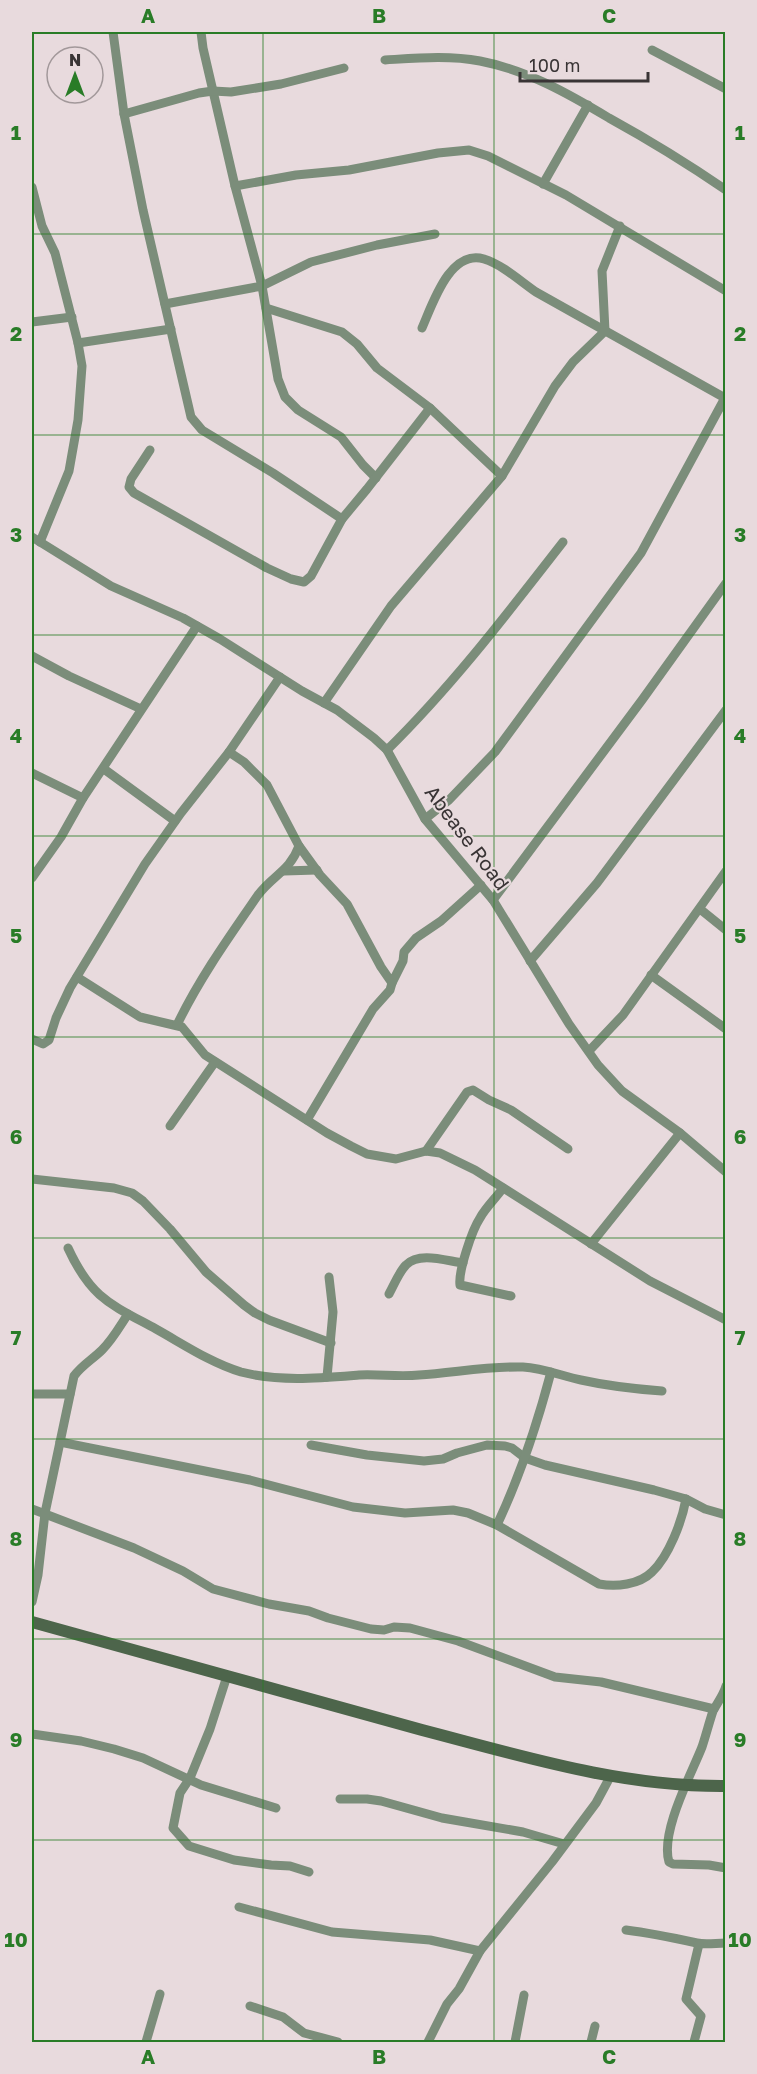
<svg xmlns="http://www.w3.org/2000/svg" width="757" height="2074" viewBox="0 0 757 2074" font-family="'Golos Text',sans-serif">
	<rect width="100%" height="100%" fill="#e8dadd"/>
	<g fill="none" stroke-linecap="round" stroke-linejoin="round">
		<g stroke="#7b8d7a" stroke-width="9">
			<path d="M113 32 124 114 143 210 191 417 202 430 273 473 342 519"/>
			<path d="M201 32 203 48 235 186 262 286 278 379 285 397 298 410 341 437 363 465 376 478"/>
			<path d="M652 50 726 89"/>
			<path d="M385 60C417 58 449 55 480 61 527 70 569 94 609 118 649 140 688 164 726 190"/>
			<path d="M124 114 199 93 213 91 231 92 281 84 344 68"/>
			<path d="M543 184 588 105"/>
			<path d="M235 186 296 175 349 170 438 153 469 150 488 156 566 195 726 291"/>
			<path d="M32 187 42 226 55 253 78 343 82 366 78 420 69 471 40 542"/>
			<path d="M165 304 262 286 311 262 377 245 435 234"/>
			<path d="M266 308 342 332 357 344 377 368 430 408 502 476"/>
			<path d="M32 322 72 317"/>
			<path d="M422 328C433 303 450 249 484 259 503 265 520 281 536 292L725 398"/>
			<path d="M78 343 171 329"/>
			<path d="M150 450 131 479 129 487 134 493 267 568 291 579 304 582 311 576 342 519 367 489 430 408"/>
			<path d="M32 537 111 586 183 618 220 639 302 691 337 710 374 738 387 750 425 819 493 900 569 1024 598 1065 622 1091 680 1133 726 1172"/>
			<path d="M32 656 69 676 141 709"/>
			<path d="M324 703 391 606 502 476 555 386 573 362 605 331 602 271 620 226"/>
			<path d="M387 750C452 686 507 614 563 542"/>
			<path d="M229 752 244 762 267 785 299 846 320 875 347 904 381 967 392 983 403 961 404 952 416 938 441 921 481 885"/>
			<path d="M104 769 175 821"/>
			<path d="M32 773 83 798"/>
			<path d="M425 819 449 800 495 752 641 553 726 396"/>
			<path d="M284 871 317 870"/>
			<path d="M32 878 61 837 83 798 197 626"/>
			<path d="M493 900 642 700 726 583"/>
			<path d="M700 909 726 930"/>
			<path d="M530 961 597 883 726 710"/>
			<path d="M651 975 726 1029"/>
			<path d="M77 977 140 1017 182 1027 205 1055 327 1133 351 1146 367 1154 396 1159 426 1151 440 1153 475 1170 650 1281 726 1320"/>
			<path d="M177 1025C199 979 229 937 258 895 273 875 290 871 299 846"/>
			<path d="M32 1039 43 1044 49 1040 56 1018 70 988 145 864 181 813 229 752 280 677"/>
			<path d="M589 1051 623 1015 726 871"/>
			<path d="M307 1120 373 1009 390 990 392 983"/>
			<path d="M170 1126 215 1062"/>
			<path d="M426 1151 467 1092 473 1090 489 1100 511 1110 568 1149"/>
			<path d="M32 1179 114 1188 132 1193 143 1201 170 1229 206 1272 244 1305 255 1313 269 1320 331 1343"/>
			<path d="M503 1188C496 1198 486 1207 480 1218 472 1230 458 1272 460 1285L465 1286 511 1296"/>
			<path d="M591 1244 680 1133"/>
			<path d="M68 1248C91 1298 110 1304 156 1329 183 1344 211 1363 241 1372 279 1382 321 1378 359 1375 379 1374 399 1377 419 1375 453 1373 488 1366 523 1367 543 1368 562 1376 581 1380 608 1386 635 1389 662 1391"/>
			<path d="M389 1294C394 1285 399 1272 406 1265 419 1251 447 1261 463 1263"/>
			<path d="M327 1377 333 1312 329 1277"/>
			<path d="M32 1394H70"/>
			<path d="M60 1442 250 1480 353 1507 405 1513 453 1510 468 1513 497 1525 599 1584C616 1587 639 1585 652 1572 669 1556 682 1521 686 1499"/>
			<path d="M311 1445 367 1455 424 1461 443 1459 457 1453 487 1445 505 1446 512 1448 525 1458 545 1465 654 1490 686 1499 705 1509 726 1515"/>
			<path d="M32 1509 134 1548 183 1571 213 1589 269 1604 309 1611 328 1618 371 1629 384 1630 394 1627 410 1628 458 1641 555 1677 601 1682 714 1709"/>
			<path d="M497 1525C520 1476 537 1425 551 1372"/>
			<path d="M32 1602 38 1575 45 1513 74 1376C82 1365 93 1359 102 1350 113 1339 120 1326 128 1314"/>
			<path d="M227 1676 210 1729 190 1778 180 1793 173 1828 189 1846 234 1860 271 1865 290 1866 309 1872"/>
			<path d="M726 1686C723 1696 717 1703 713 1711 709 1723 706 1735 702 1747 691 1775 660 1832 669 1862L673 1864 709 1865 726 1868"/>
			<path d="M32 1734 81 1741 114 1749 143 1758 201 1785 276 1808"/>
			<path d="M340 1799H367L381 1801 442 1818 523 1832 564 1844"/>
			<path d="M239 1907 332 1932 430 1940 480 1951"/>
			<path d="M626 1930C650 1933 674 1938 697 1943 706 1945 716 1943 726 1943"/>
			<path d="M250 2006 283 2017 304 2033 338 2042"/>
			<path d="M146 2042 160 1994"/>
			<path d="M428 2042 447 2004 459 1989 480 1951 552 1862 596 1803 610 1777"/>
			<path d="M515 2042 524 1995"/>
			<path d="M591 2042 595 2026"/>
			<path d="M694 2042 701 2016 686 1999 699 1944"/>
		</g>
		<path stroke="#4d654b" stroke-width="12" d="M32 1622C162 1657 292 1695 422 1730 522 1756 621 1787 726 1786"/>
	</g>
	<path fill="none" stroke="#297c27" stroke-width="1.5" stroke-opacity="0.55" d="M263 32V2042M494 32V2042M32 234H726M32 435H726M32 635H726M32 836H726M32 1037H726M32 1238H726M32 1439H726M32 1639H726M32 1840H726"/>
	<g text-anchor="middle" stroke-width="4.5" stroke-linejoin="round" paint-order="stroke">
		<g font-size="20" fill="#393435" stroke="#e8dadd">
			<text transform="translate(467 838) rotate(53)" y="7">Abease Road</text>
		</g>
	</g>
	<rect width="757" height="2074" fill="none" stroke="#e8dadd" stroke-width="66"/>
	<g transform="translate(75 75)"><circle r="28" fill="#e8dadd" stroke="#a2989a" stroke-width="1.5"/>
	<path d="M0-4.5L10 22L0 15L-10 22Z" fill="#297c27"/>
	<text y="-9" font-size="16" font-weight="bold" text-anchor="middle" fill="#393435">N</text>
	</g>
	<path d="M520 72v9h128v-9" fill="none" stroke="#393435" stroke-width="3"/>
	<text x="529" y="72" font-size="18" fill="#393435" stroke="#e8dadd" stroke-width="4.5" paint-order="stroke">100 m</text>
	<rect x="33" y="33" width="691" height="2008" fill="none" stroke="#297c27" stroke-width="2"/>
	<g font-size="20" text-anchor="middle" font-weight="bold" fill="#297c27">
		<text x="148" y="23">A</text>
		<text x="379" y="23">B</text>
		<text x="609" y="23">C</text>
		<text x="16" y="140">1</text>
		<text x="740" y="140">1</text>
		<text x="16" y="341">2</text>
		<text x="740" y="341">2</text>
		<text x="16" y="542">3</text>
		<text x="740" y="542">3</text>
		<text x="16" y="743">4</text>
		<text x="740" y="743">4</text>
		<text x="16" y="943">5</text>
		<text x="740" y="943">5</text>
		<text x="16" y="1144">6</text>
		<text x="740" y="1144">6</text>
		<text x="16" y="1345">7</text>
		<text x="740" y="1345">7</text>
		<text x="16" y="1546">8</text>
		<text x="740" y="1546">8</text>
		<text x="16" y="1747">9</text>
		<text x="740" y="1747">9</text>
		<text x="16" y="1947">10</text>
		<text x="740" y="1947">10</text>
		<text x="148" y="2064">A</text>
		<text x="379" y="2064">B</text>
		<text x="609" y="2064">C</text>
	</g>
</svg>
